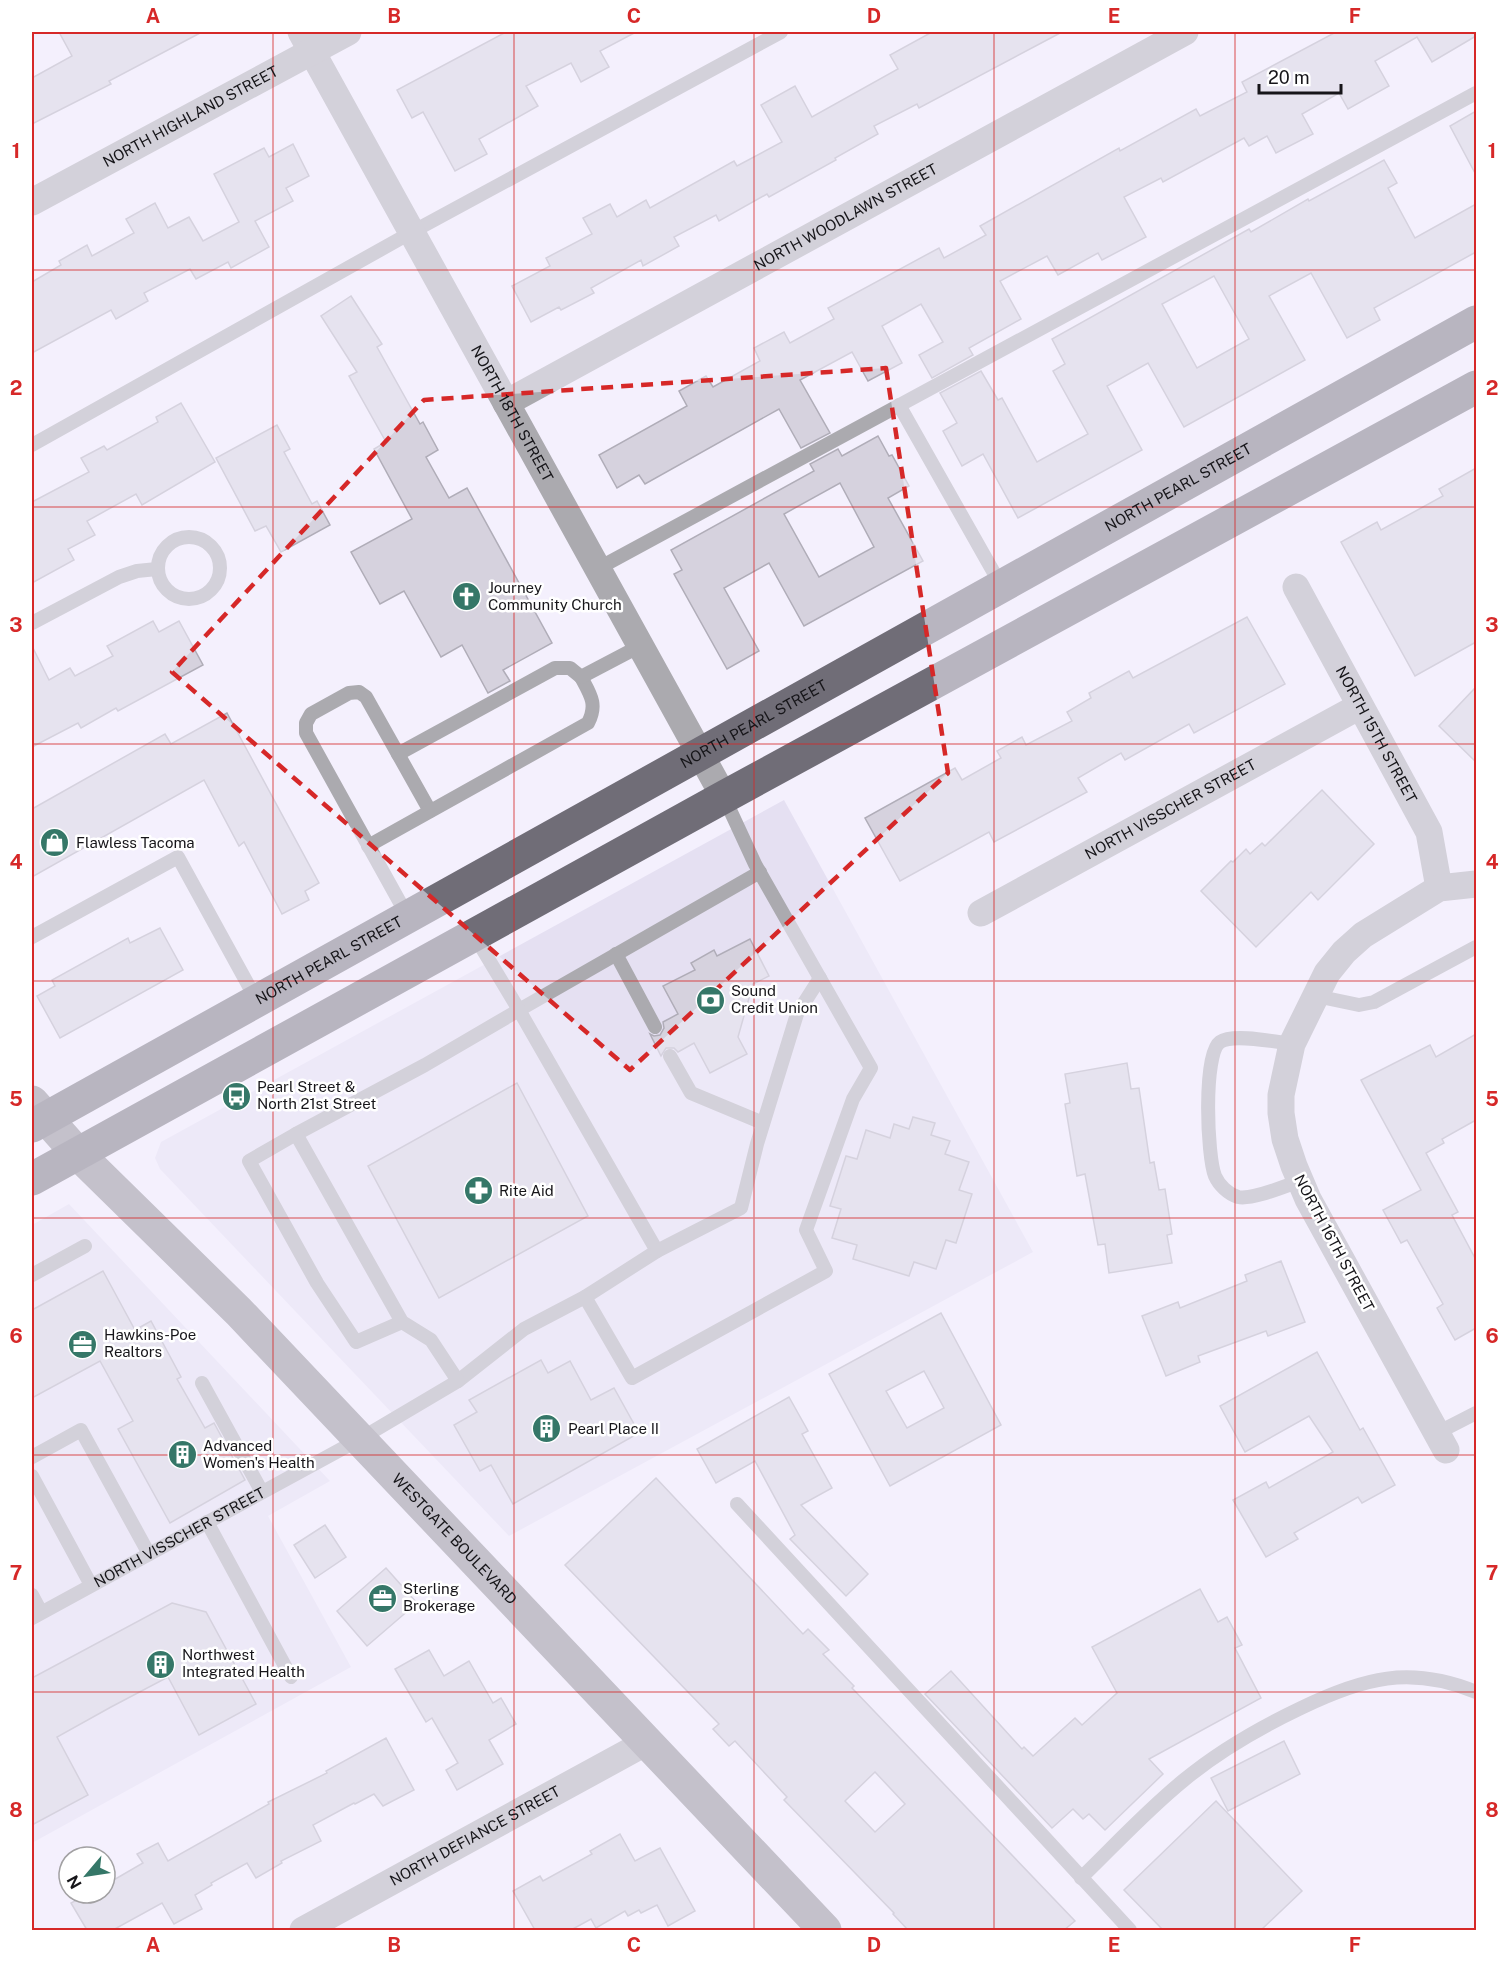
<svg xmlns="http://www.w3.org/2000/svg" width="1508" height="1962" viewBox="0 0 1508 1962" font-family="'Public Sans',sans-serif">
	<rect width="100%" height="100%" fill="#f4f0fd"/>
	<g fill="#e5e0f2">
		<path d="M784 800 1033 1252 509 1536 160 1169 155 1158 161 1142Z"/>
		<path d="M69 1204 330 1481 268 1516 351 1667 32 1843V1225Z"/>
	</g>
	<g fill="#d6d2de" stroke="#b0adb8" stroke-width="1.5" fill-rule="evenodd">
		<path d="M59 32H202L109 81 111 84 32 124V78L72 56Z"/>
		<path d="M506 32H636L600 51 609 67 581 82 571 63 526 86 538 106 479 139 487 154 455 171 423 112 412 118 397 90Z"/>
		<path d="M932 32H1062L919 108 917 104 874 126 878 134 835 158 836 160 769 197 767 194 719 221 716 215 674 237 679 246 643 266 641 260 591 288 594 293 561 310 559 307 531 322 512 286 550 266 546 258 592 234 583 218 610 204 617 217 646 200 650 208 734 161 737 166 782 142 761 105 795 86 812 117 898 69 890 55Z"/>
		<path d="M1336 32H1476V36L1432 62 1417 37 1375 61 1389 86 1348 109 1339 93 1302 114 1313 134 1276 153 1267 136 1249 146 1244 138 1163 182 1161 178 1124 197 1146 237 1102 260 1098 253 1058 275 1047 256 1000 281 1021 319 969 348 973 355 932 378 919 355 943 342 921 304 882 326 902 363 868 381 852 352 800 380 830 433 801 448 779 409 645 484 639 475 617 488 599 455 687 406 679 391 706 376 713 387 760 361 754 348 784 332 790 343 834 319 828 308 939 248 944 258 986 235 980 226 1119 148 1120 151 1196 109 1200 116 1247 92 1242 82Z"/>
		<path d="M1476 111V175L1450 126Z"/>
		<path d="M293 144 309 176 286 188 293 201 255 221 269 247 231 268 228 262 196 279 190 269 144 293 148 301 116 319 111 310 32 353V282L61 265 59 261 87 245 92 256 134 233 126 219 155 203 168 228 189 217 203 241 239 222 214 174 264 148 269 157Z"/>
		<path d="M1384 160 1397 183 1388 188 1415 238 1476 204V252L1374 308 1380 320 1347 338 1311 273 1269 296 1305 360 1184 427 1148 363 1107 386 1142 450 1018 518 983 454 962 466 943 431 957 423 940 393 981 371 998 400 1002 398 1037 462 1088 434 1053 371 1065 364 1052 339 1249 229 1251 232 1308 199 1309 201ZM1214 276 1249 339 1197 368 1162 304Z"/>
		<path d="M351 296 382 344 377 347 420 424 423 422 438 450 426 457 449 498 467 488 552 643 503 670 510 681 488 693 462 645 441 657 404 591 380 604 351 552 412 519 374 449 386 442 349 376 357 372 321 316Z"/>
		<path d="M181 403 215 462 142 505 136 494 87 521 95 535 68 549 74 560 32 583V502L89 472 81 458 104 446 107 450 158 422 156 417Z"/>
		<path d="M277 425 290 449 284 452 312 504 317 501 330 525 281 552 266 526 255 531 216 458Z"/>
		<path d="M878 436 889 456 892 455 909 486 888 498 923 561 804 626 769 563 724 588 759 651 727 669 674 574 682 570 671 550 814 471 810 464 838 449 842 456ZM840 483 874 547 819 577 784 514Z"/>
		<path d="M1476 468V642L1415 676 1341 542 1377 522 1381 530 1443 496 1439 489Z"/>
		<path d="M1247 617 1285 684 1194 733 1189 724 1125 760 1121 753 1078 778 1087 792 994 842 989 832 900 881 865 818 955 768 962 780 1001 758 997 751 1022 737 1026 745 1072 721 1067 712 1091 698 1089 693 1129 671 1133 678Z"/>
		<path d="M153 621 159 632 179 621 203 665 118 711 116 708 81 728 78 723 32 747V646L49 680 70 668 75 676 113 656 107 646Z"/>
		<path d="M1476 687V762L1439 726Z"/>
		<path d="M227 713 319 883 305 891 309 900 282 914 244 842 239 846 204 780 32 877V809L165 734 171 744Z"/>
		<path d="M1322 790 1374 844 1318 900 1311 892 1256 947 1201 891 1231 861 1233 862 1246 849 1250 854 1262 843 1265 846Z"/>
		<path d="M160 928 183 970 60 1038 37 996 55 986 52 980 128 938 130 943Z"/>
		<path d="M750 939 769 976 753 984 738 1037 747 1054 710 1073 694 1043 678 1052 674 1048H666L661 1056 650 1034 654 1036 660 1035 664 1028 663 1022 678 1014 663 986 695 970 691 963 714 950 717 956Z"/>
		<path d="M1476 1034V1120L1442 1139 1444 1143 1426 1153 1458 1212 1452 1215 1476 1260V1328L1455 1340 1437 1308 1443 1304 1407 1240 1401 1243 1383 1210 1421 1190 1361 1080 1430 1045 1436 1057Z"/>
		<path d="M1127 1063 1131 1089 1139 1088 1150 1163 1154 1162 1159 1190 1165 1189 1172 1234 1167 1235 1172 1263 1109 1273 1105 1244 1098 1245 1085 1174 1077 1176 1065 1104 1070 1103 1065 1074Z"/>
		<path d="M517 1083 588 1216 439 1298 368 1166Z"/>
		<path d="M913 1117 935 1123 931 1135 950 1141 945 1154 969 1162 959 1190 972 1194 956 1243 946 1240 936 1269 914 1262 909 1276 853 1259 857 1245 832 1238 841 1209 830 1206 846 1156 857 1159 866 1130 890 1138 894 1124 909 1129Z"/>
		<path d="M1281 1261 1305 1322 1268 1336 1266 1331 1198 1356 1200 1362 1166 1376 1142 1316 1178 1302 1180 1308 1247 1281 1245 1275Z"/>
		<path d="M103 1271 135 1330 151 1321 181 1377 177 1379 205 1428 214 1423 245 1480 170 1523 118 1429 133 1421 100 1361 32 1398V1310Z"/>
		<path d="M941 1313 1001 1425 890 1486 829 1374ZM924 1371 944 1408 907 1428 886 1391Z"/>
		<path d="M1317 1352 1360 1430 1363 1428 1395 1485 1362 1503 1358 1497 1294 1533 1298 1539 1266 1557 1233 1500 1266 1482 1269 1488 1333 1452 1309 1416 1245 1452 1220 1406Z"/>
		<path d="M541 1360 548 1373 570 1361 591 1400 614 1388 639 1433 513 1504 491 1465 480 1471 454 1425 477 1412 469 1400Z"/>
		<path d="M789 1397 808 1431 802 1434 832 1488 801 1505 868 1574 846 1596 790 1539 795 1535 755 1461 716 1483 697 1449Z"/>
		<path d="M656 1478 803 1634 808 1629 829 1650 823 1654 854 1686 852 1688 1075 1921 1064 1930H908L893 1914 894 1913 784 1800 787 1797 735 1741 729 1746 713 1729 719 1724 565 1565ZM875 1772 905 1804 875 1832 845 1801Z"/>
		<path d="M325 1525 346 1557 315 1578 294 1545Z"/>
		<path d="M386 1568 417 1603 367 1646 337 1611Z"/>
		<path d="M1200 1589 1218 1622 1227 1617 1242 1645 1235 1648 1261 1698 1149 1759 1163 1774 1105 1830 1089 1814 1083 1819 1073 1809 1052 1828 925 1694 951 1671 1022 1749 1024 1747 1033 1756 1075 1718 1082 1725 1117 1693 1092 1647Z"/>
		<path d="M172 1603 206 1612 256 1704 199 1735 168 1677 111 1707 57 1737 88 1795 32 1825V1678Z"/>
		<path d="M429 1650 444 1676 469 1661 493 1703 501 1698 516 1724 489 1740 503 1764 457 1790 446 1770 458 1763 432 1718 426 1722 395 1669Z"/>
		<path d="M386 1738 414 1790 383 1806 374 1794 355 1804 354 1803 313 1825 321 1841 281 1861 282 1863 256 1878 247 1863 211 1883 212 1885 195 1895 202 1909 174 1924 162 1903 113 1930H87L71 1903 90 1893H105V1885L143 1863 137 1854 158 1843 168 1861 269 1804 268 1802 327 1773 326 1771Z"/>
		<path d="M1284 1741 1300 1774 1228 1811 1211 1778Z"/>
		<path d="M1216 1801 1302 1891 1261 1930H1163L1124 1890Z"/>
		<path d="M620 1834 635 1861 660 1848 695 1911 668 1926 657 1905 641 1913 639 1910 628 1916 625 1911 596 1928 591 1919 571 1930H535L513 1891 540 1876 543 1881 592 1854 590 1851Z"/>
	</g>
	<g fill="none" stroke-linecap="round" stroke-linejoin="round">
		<g stroke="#abaaaf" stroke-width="14">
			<path d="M899 405 1002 587"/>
			<path d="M32 445 412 232 781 32"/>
			<circle cx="189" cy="568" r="31"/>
			<path d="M597 569 1476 93"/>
			<path d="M32 623 119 577 137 571 157 569"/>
			<path d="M398 754 430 811"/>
			<path d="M368 846 588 723C598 704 590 694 581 677"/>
			<path d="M408 917 306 733V723L311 714 349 693 359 692 366 697 398 754 555 668H570L581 677 640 646"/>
			<path d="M474 935 519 1010 760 872"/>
			<path d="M32 937 178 857 257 1001"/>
			<path d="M616 954 655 1027"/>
			<path d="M1316 996 1359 1005 1374 1002 1476 947"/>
			<path d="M1292 1044C1276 1042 1233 1033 1220 1042 1203 1054 1207 1156 1215 1176 1219 1185 1228 1194 1238 1197 1253 1200 1285 1186 1300 1181"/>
			<path d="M670 1056 691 1093 763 1123"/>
			<path d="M296 1134 425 1065 519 1010 657 1251 585 1297"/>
			<path d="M657 1251 741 1208 757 1144 797 1014 820 978"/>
			<path d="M32 1275 85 1246"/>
			<path d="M458 1381 524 1329 585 1297 632 1378 826 1271 806 1230 853 1099 871 1068 755 864 724 797"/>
			<path d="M202 1383 262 1492"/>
			<path d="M1437 1433 1476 1413"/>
			<path d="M32 1457 81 1430 149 1554"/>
			<path d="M32 1476 91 1585"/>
			<path d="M737 1504 1130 1930"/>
			<path d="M207 1522 291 1677"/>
			<path d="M32 1595 41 1612"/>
			<path id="s1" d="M32 1618 360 1439 458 1381 431 1340 402 1322 296 1134 249 1161 317 1283 356 1342 402 1322"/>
			<path d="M1081 1878C1115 1845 1147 1810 1184 1780 1219 1751 1259 1728 1301 1708 1363 1678 1410 1665 1476 1692"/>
		</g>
		<g stroke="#abaaaf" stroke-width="27">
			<path id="s2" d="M301 32 724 797"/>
			<path id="s3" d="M32 202 348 32"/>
			<path id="s4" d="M506 403 1185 32"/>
			<path id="s5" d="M1296 587 1429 832 1439 888"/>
			<path id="s6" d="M981 913 1360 706"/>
			<path d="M1446 1450 1308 1199 1294 1166 1285 1139 1281 1113V1095L1292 1044 1327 973 1344 952 1363 935 1439 888 1476 884"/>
			<path id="s7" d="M303 1930 647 1742"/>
		</g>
		<path stroke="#89878e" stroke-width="33" id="s8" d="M32 1102 78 1154 239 1312 825 1930"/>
		<g stroke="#706d77" stroke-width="33">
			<path id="s9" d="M32 1126 1476 322"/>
			<path d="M32 1179 724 797 1476 387"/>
		</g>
	</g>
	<path d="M0 0H1508V1962H0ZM886 368 948 773 630 1070 172 672 424 400Z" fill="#f4f0fd" fill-opacity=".55" fill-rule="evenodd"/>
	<path fill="none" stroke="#d62828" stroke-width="4.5" stroke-dasharray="12 8" stroke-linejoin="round" d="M886 368 948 773 630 1070 172 672 424 400Z"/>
	<path fill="none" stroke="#d62828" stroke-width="1.5" stroke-opacity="0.55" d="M273 32V1930M514 32V1930M754 32V1930M994 32V1930M1235 32V1930M32 270H1476M32 507H1476M32 744H1476M32 981H1476M32 1218H1476M32 1455H1476M32 1692H1476"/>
	<defs>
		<symbol id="church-disc" viewBox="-11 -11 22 22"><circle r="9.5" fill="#357768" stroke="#fff"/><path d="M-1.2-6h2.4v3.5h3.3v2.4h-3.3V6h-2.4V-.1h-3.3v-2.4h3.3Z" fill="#fff"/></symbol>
		<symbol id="shop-disc" viewBox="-11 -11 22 22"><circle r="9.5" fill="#357768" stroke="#fff"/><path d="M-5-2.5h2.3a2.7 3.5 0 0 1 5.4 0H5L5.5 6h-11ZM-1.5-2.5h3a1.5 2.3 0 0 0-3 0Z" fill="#fff"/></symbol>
		<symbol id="bank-disc" viewBox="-11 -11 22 22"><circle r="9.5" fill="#357768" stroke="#fff"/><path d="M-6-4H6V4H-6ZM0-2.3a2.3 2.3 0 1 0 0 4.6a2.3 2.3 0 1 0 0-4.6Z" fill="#fff"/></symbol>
		<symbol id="bus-disc" viewBox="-11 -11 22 22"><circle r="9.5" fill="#357768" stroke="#fff"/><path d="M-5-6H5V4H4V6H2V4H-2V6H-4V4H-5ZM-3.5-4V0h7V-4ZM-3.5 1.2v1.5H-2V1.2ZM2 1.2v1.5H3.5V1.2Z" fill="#fff"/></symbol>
		<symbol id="pharmacy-disc" viewBox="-11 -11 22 22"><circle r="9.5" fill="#357768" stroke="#fff"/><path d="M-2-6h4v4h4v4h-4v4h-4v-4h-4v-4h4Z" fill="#fff"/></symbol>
		<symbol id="office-disc" viewBox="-11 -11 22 22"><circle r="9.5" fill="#357768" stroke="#fff"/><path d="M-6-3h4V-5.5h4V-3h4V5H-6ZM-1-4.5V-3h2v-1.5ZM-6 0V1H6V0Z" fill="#fff"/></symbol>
		<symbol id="building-disc" viewBox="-11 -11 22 22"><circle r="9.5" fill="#357768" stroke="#fff"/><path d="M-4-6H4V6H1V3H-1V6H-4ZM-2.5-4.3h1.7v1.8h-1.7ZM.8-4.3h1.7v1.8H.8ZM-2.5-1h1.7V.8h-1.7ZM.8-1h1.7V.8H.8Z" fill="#fff"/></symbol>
	</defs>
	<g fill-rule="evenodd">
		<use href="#church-disc" x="450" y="580" width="33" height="33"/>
		<use href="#shop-disc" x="38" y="826" width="33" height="33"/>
		<use href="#bank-disc" x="694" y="984" width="33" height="33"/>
		<use href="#bus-disc" x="220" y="1080" width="33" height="33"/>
		<use href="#pharmacy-disc" x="462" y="1174" width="33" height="33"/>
		<use href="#office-disc" x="66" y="1328" width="33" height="33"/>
		<use href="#building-disc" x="530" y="1412" width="33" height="33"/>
		<use href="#building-disc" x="166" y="1438" width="33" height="33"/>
		<use href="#office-disc" x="366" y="1582" width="33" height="33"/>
		<use href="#building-disc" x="144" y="1648" width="33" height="33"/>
	</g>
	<g text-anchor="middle" stroke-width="5" stroke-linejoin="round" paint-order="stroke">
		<g font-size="15" fill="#161519" stroke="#fff">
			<text dy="5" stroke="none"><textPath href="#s3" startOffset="180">NORTH HIGHLAND STREET</textPath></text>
			<text dy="5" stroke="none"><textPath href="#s4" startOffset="387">NORTH WOODLAWN STREET</textPath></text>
			<text dy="5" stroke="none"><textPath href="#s2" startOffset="436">NORTH 18TH STREET</textPath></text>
			<text dy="5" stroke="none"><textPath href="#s9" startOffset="1312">NORTH PEARL STREET</textPath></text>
			<text dy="5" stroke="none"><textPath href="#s9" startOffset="826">NORTH PEARL STREET</textPath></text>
			<text dy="5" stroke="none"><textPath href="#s5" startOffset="168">NORTH 15TH STREET</textPath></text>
			<text dy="5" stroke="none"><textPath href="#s6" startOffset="216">NORTH VISSCHER STREET</textPath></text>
			<text dy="5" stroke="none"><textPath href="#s9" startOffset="340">NORTH PEARL STREET</textPath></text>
			<text transform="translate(1334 1243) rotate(62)" y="5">NORTH 16TH STREET</text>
			<text dy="5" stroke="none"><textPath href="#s1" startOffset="168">NORTH VISSCHER STREET</textPath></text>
			<text dy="5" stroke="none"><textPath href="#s8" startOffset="608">WESTGATE BOULEVARD</textPath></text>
			<text dy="5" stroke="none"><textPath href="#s7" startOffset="196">NORTH DEFIANCE STREET</textPath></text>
		</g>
		<g font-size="15" fill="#161519" stroke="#fff" text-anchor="start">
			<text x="488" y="593">Journey<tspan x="488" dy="17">Community Church</tspan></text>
			<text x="76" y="848">Flawless Tacoma</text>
			<text x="731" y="996">Sound<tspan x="731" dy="17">Credit Union</tspan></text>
			<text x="257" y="1092">Pearl Street &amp;<tspan x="257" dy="17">North 21st Street</tspan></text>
			<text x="499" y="1196">Rite Aid</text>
			<text x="104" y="1340">Hawkins-Poe<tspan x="104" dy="17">Realtors</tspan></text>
			<text x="568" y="1434">Pearl Place II</text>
			<text x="203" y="1451">Advanced<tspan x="203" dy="17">Women's Health</tspan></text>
			<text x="403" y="1594">Sterling<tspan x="403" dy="17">Brokerage</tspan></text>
			<text x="182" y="1660">Northwest<tspan x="182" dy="17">Integrated Health</tspan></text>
		</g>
	</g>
	<rect width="1508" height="1962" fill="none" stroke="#ffffff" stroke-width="66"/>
	<g transform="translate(87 1875) rotate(241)"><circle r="28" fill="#ffffff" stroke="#a2a1a3" stroke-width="1.5"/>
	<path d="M0-4.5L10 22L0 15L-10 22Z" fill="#357768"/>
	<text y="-9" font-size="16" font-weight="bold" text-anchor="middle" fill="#161519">N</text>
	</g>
	<path d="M1259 84v9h82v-9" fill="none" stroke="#161519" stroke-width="3"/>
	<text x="1268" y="84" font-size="18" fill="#161519" stroke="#ffffff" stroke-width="4.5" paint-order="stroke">20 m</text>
	<rect x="33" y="33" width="1442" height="1896" fill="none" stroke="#d62828" stroke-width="2"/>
	<g font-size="20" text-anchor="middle" font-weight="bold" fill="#d62828">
		<text x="153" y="23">A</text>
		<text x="394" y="23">B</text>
		<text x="634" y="23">C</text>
		<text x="874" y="23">D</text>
		<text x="1114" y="23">E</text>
		<text x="1355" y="23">F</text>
		<text x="16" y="158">1</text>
		<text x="1492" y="158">1</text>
		<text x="16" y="395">2</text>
		<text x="1492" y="395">2</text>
		<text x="16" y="632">3</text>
		<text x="1492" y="632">3</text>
		<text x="16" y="869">4</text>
		<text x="1492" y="869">4</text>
		<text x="16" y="1106">5</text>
		<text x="1492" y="1106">5</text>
		<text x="16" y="1343">6</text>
		<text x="1492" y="1343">6</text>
		<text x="16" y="1580">7</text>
		<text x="1492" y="1580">7</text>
		<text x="16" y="1817">8</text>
		<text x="1492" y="1817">8</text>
		<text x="153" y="1952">A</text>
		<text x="394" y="1952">B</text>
		<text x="634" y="1952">C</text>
		<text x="874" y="1952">D</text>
		<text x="1114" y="1952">E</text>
		<text x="1355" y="1952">F</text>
	</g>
</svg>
